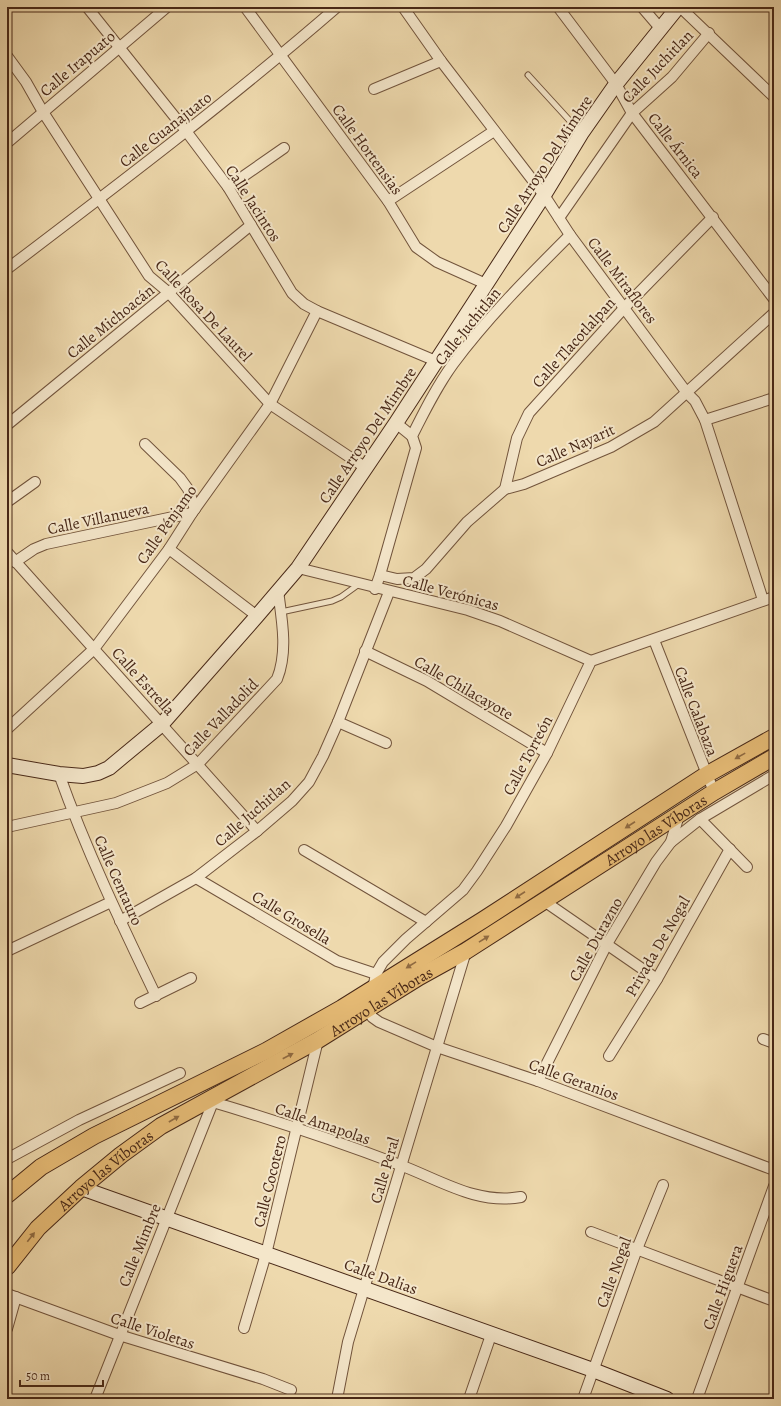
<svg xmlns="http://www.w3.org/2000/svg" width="781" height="1406" viewBox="0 0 781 1406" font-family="Alegreya,serif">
	<rect width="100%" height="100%" fill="#eed9ad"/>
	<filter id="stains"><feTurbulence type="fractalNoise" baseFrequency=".005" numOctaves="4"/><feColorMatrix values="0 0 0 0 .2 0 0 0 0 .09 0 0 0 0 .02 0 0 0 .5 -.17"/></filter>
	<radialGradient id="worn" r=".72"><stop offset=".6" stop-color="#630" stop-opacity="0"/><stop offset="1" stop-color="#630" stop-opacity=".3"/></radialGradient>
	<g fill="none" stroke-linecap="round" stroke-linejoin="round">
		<defs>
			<g id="lane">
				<path d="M528 75 581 133"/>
				<path d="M281 612 332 601 341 597 359 584"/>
			</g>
			<g id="street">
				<path d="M87 7 186 131 228 187 292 293 304 304 317 311 436 361"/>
				<path d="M245 7 388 201 416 247 437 262 486 284"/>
				<path d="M403 7 441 61 544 195 570 235 687 393 695 401 705 420 763 600"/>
				<path d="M558 7 616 84 632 113 774 299"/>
				<path d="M642 7 660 28"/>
				<path d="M680 7 774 97"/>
				<path d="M7 56 26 82 43 112 149 276 168 292 270 404 366 468"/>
				<path d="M374 89 441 61"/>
				<path d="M7 143 167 7"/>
				<path d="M228 187 284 148"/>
				<path d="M388 201 494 131"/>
				<path d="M559 218 632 113 672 77 709 33"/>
				<path d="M7 269C119 184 231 99 337 7"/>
				<path d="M705 420 774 398"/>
				<path d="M396 423 412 436"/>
				<path d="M7 425 251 225"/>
				<path d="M145 444 180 478 188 489 195 509"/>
				<path d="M505 489 517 438 529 413 625 307 713 217"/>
				<path d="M7 502 35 482"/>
				<path d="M169 549 257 616"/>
				<path d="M7 552 257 831"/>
				<path d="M15 562 34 549 46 544 192 513"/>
				<path d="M298 568 468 610 500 621 591 661"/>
				<path d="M380 575 397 579 414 578 426 569 467 522 505 489 524 484 611 447 654 422 774 313"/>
				<path d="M375 589 380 575 416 448 412 436C424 412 437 386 453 364 488 317 529 276 570 235"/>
				<path d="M774 597 591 661 547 753 506 826 477 871 463 890 406 939 383 962 376 974 369 1009 372 1017 379 1022 437 1047 538 1081 774 1170"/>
				<path d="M654 640 714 792"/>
				<path d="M365 651 427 681 547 753"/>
				<path d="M338 722 386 743"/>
				<path d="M7 729 94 649 169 549 192 513 270 404 317 311"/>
				<path d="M59 774C86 850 121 923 156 996"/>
				<path d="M700 819 747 867"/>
				<path d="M7 827 116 803 167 783 198 764 277 679C288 652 282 620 278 591"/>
				<path d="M671 842 700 819 774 775"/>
				<path d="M304 850 426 922"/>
				<path d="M196 878 337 961 376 974"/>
				<path d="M544 901 657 979"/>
				<path d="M120 921 196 878 257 831 292 801 309 782 323 756 338 722 389 592"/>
				<path d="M7 951 111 902"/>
				<path d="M140 1003 191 978"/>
				<path d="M763 1039 774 1043"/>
				<path d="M609 1056 657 979 730 849"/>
				<path d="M538 1081 607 944 656 862 671 842 679 815"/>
				<path d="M206 1100C271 1119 337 1141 400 1165 440 1180 477 1205 521 1197"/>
				<path d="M7 1159 79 1120 180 1073"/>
				<path d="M591 1232 774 1301"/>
				<path d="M7 1294 119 1335 263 1379 291 1390"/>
				<path d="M244 1328 266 1254 318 1040"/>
				<path d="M7 1329 16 1297"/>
				<path d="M95 1399 213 1102"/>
				<path d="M337 1399 348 1342 466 951"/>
				<path d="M469 1399 491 1335"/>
				<path d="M583 1399 637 1249 663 1185"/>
				<path d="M697 1399 774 1186"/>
			</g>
			<g id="secondary">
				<path d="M7 765 59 774 83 776 98 773 109 768 162 724 257 616 298 568 396 423 544 195 581 134 616 84 678 7"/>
				<path d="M81 1188 593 1370 667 1399"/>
			</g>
			<g id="primary">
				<path d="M7 1195 41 1167 94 1136 266 1051 342 1008 483 920 706 775 774 737"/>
				<path id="s1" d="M7 1267 38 1228 81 1188 121 1155 161 1126 318 1040 419 977 466 951 714 792 774 757"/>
			</g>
		</defs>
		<use href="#lane" stroke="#72543c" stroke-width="7"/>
		<use href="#street" stroke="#72543c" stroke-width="12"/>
		<use href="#secondary" stroke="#482817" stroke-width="16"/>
		<use href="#primary" stroke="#482817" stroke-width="18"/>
		<use href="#lane" stroke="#f4e6ca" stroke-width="5"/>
		<use href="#street" stroke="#f4e6ca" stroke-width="10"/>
		<use href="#secondary" stroke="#f4e6ca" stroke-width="14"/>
		<use href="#primary" stroke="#e7bc76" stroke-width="16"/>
	</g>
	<defs><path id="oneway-solid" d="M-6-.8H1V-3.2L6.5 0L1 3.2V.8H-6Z"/></defs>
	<g fill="#906b42">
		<use href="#oneway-solid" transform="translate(740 756) rotate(151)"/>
		<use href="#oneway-solid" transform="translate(630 825) rotate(147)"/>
		<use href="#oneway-solid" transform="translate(520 895) rotate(147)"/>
		<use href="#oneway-solid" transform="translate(484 939) rotate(-32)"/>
		<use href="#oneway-solid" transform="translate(411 965) rotate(148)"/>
		<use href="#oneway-solid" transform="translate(288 1056) rotate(-28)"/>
		<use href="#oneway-solid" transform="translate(174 1119) rotate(-30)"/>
		<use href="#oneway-solid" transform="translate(31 1237) rotate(-52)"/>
	</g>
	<g text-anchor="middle" stroke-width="4" stroke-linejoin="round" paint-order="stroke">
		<g font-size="16" fill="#482817" stroke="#f4e6ca">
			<text transform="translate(77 63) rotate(-40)" y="6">Calle Irapuato</text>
			<text transform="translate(657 66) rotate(-46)" y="6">Calle Juchitlan</text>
			<text transform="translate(165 129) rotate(-38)" y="6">Calle Guanajuato</text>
			<text transform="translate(676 145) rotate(52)" y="6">Calle Árnica</text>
			<text transform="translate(368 149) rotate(54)" y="6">Calle Hortensias</text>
			<text transform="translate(544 164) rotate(-57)" y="6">Calle Arroyo Del Mimbre</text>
			<text transform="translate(254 203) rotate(57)" y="6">Calle Jacintos</text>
			<text transform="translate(623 280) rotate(53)" y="6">Calle Miraflores</text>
			<text transform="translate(204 310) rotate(47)" y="6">Calle Rosa De Laurel</text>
			<text transform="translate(110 321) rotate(-39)" y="6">Calle Michoacán</text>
			<text transform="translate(467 326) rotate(-51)" y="6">Calle Juchitlan</text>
			<text transform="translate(573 342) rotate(-48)" y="6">Calle Tlacotlalpan</text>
			<text transform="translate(367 435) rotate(-56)" y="6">Calle Arroyo Del Mimbre</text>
			<text transform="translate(575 445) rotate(-24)" y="6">Calle Nayarit</text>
			<text transform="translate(98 518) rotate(-12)" y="6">Calle Villanueva</text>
			<text transform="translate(166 524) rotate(-55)" y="6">Calle Pénjamo</text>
			<text transform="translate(451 592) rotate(15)" y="6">Calle Verónicas</text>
			<text transform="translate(144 681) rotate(48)" y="6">Calle Estrella</text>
			<text transform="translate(464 687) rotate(30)" y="6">Calle Chilacayote</text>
			<text transform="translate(697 711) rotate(69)" y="6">Calle Calabaza</text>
			<text transform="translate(220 717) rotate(-46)" y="6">Calle Valladolid</text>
			<text transform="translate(527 755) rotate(-62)" y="6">Calle Torreón</text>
			<text transform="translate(252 812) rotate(-41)" y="6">Calle Juchitlan</text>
			<text dy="6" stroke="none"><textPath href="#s1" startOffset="787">Arroyo las Víboras</textPath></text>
			<text transform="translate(119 880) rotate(66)" y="6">Calle Centauro</text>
			<text transform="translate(292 917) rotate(31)" y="6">Calle Grosella</text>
			<text transform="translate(595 939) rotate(-61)" y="6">Calle Durazno</text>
			<text transform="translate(657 946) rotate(-60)" y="6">Privada De Nogal</text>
			<text dy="6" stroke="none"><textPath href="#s1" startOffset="463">Arroyo las Víboras</textPath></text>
			<text transform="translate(574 1079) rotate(20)" y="6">Calle Geranios</text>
			<text transform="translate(323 1123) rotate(19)" y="6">Calle Amapolas</text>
			<text transform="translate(384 1170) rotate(-74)" y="6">Calle Peral</text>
			<text dy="6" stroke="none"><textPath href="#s1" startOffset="139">Arroyo las Víboras</textPath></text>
			<text transform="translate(269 1181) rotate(-76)" y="6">Calle Cocotero</text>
			<text transform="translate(139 1245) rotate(-68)" y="6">Calle Mimbre</text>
			<text transform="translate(613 1272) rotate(-70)" y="6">Calle Nogal</text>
			<text transform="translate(381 1276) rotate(20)" y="6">Calle Dalias</text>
			<text transform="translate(722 1287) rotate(-70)" y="6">Calle Higuera</text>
			<text transform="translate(153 1330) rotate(18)" y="6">Calle Violetas</text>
		</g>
	</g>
	<rect width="781" height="1406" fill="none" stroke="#eed9ad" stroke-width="24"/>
	<rect x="8" y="8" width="765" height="1390" fill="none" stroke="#482817" stroke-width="2"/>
	<rect x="12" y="12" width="757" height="1382" fill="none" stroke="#482817"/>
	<path d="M20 1380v6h83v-6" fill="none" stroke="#482817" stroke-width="2"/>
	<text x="26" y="1380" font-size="12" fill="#482817" stroke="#f4e6ca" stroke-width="3" paint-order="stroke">50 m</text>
	<rect width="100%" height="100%" filter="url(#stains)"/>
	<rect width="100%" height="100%" fill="url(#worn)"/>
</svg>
